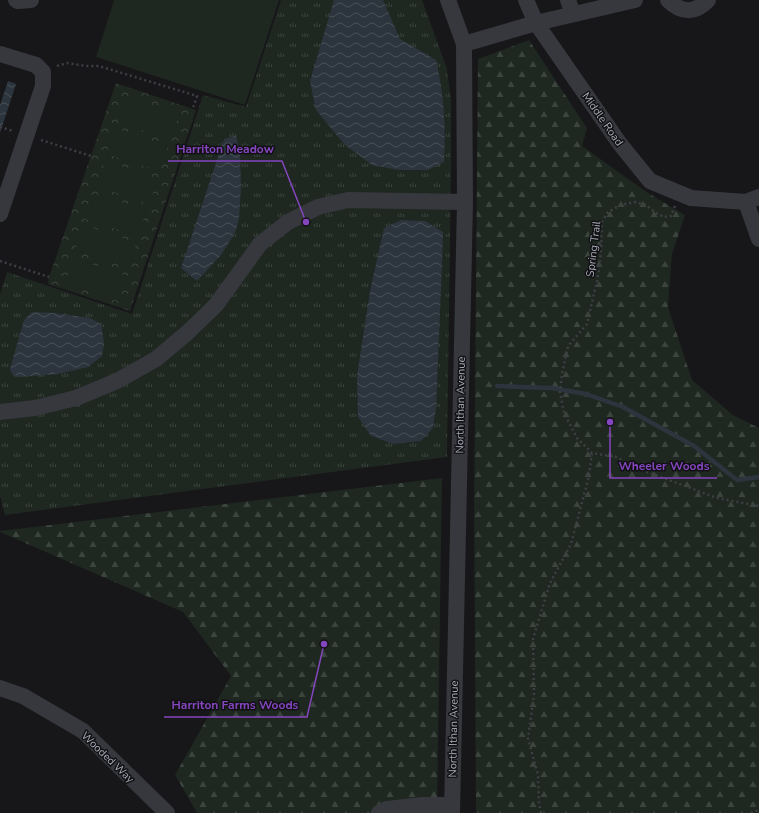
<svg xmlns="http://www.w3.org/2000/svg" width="759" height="813" viewBox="0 0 759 813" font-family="'Nunito Sans',sans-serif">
	<defs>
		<pattern id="grass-tufts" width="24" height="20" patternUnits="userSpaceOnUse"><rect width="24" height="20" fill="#1e2720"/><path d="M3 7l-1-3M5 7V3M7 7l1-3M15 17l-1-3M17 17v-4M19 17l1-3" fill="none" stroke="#3c443e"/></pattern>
		<pattern id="forest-firs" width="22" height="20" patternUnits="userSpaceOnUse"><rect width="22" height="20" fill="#1e2720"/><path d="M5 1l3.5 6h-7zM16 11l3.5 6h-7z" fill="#3c443e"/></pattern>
		<pattern id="park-crowns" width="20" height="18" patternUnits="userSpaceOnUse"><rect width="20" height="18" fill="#1e2720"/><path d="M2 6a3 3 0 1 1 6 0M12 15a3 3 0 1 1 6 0" fill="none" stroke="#3c443e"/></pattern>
		<pattern id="water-waves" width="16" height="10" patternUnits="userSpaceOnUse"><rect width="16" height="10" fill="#2c353d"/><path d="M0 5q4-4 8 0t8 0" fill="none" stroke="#485057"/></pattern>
	</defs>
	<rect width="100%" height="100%" fill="#171619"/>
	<path fill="url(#grass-tufts)" d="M281 0H422L447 69 451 100V171L447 457 5 515 0 496V294L7 272 132 314 203 95 246 107Z"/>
	<g fill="url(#forest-firs)">
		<path d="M529 40 587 128 582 146 648 193 685 215 672 254 668 307 692 380 733 415 759 428V813H476L474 506 478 59Z"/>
		<path d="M442 478 437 813H197L175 775 231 676 183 612 0 532V531Z"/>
	</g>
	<path fill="url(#park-crowns)" d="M116 83 196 110 130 311 48 284 49 277Z"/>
	<g fill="#1e2720">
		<path d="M114 0H279L245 105 96 57Z"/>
		<path d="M127 97 179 115 171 140 118 122Z"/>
		<path d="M115 129 168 146 160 171 107 154Z"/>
		<path d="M105 161 158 179 149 204 97 186Z"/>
		<path d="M94 194 146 211 138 236 85 219Z"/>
		<path d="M84 225 136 243 128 267 75 250Z"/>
		<path d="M74 258 126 276 118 301 65 283Z"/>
	</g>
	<g fill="url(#water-waves)">
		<path d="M334 0H383L400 39 436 60C444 94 446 127 444 162L428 170H399L372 165 344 144 316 110 310 81Z"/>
		<path d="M8 81 16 84 0 133V105Z"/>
		<path d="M236 136 240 152 241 187 239 219 235 233 221 255 197 281 181 268 224 139Z"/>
		<path d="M401 220 425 221 443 232 442 264 436 408 433 428 421 441 393 444 371 436 358 417 357 376 370 291 384 228Z"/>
		<path d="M32 312 54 313 90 318 101 324 104 342 102 356 88 367 58 374 20 377 12 374 10 369 24 320Z"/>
	</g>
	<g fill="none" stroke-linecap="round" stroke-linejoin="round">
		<path stroke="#2c353d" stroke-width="4.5" d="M497 386 552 388 586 394 623 407 694 446 737 480 759 477"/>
		<g stroke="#3d3f45" stroke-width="2.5" stroke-dasharray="2 3" stroke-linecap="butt">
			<path d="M57 66 67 63 86 66H99L197 96 193 108"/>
			<path d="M0 127 13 131"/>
			<path d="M41 140 91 156"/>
			<path d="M675 206 671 216 664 217 656 213 646 205 635 202 621 205 608 212 602 222 601 253 597 281 587 324 568 346 562 374 560 392 564 413 577 438 592 453 616 457 642 470 717 498 759 506"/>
			<path d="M0 261 49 277"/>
			<path d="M541 813 539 803 538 775 528 738 534 695 533 639 550 583 571 544 589 476 592 453"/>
			<path d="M751 813 759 810"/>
		</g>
		<g stroke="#37383e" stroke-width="16">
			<path d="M16 0 18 1 31 0"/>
			<path d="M448 0 464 44 465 202 452 813"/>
			<path d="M526 0 536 23 620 144 650 181 691 198 746 202 759 197"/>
			<path d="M568 0 573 14"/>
			<path d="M668 0C681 13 695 14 708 0"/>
			<path d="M464 44 536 23 635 0"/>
			<path d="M0 54 36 65 43 72V86L0 214"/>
			<path d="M746 202 759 239"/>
			<path d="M0 412 35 408 76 398 117 381 156 359 187 333 216 305 260 244 288 222 318 207 348 200 465 202"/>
			<path d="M0 688 23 696 83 731 167 813"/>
			<path d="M379 813 387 809 423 805H452"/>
		</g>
	</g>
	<g text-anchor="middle" stroke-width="3" stroke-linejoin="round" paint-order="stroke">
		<g font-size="11" fill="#a8adb9" stroke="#121114">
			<text transform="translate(603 119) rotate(55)" y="4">Middle Road</text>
			<text transform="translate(593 249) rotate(-83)" y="4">Spring Trail</text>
			<text transform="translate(460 405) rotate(-89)" y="4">North Ithan Avenue</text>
			<text transform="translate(453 729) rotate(-89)" y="4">North Ithan Avenue</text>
			<text transform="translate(108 757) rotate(44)" y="4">Wooded Way</text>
		</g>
	</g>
	<path fill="none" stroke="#8446be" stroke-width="1.5" d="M306 222L282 161H168M610 422L610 478H717M324 644L307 717H164"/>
	<g fill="#8446be" stroke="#121114" stroke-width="1.5">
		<circle cx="306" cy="222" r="4"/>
		<circle cx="610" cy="422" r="4"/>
		<circle cx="324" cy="644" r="4"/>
	</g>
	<g font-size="12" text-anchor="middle" font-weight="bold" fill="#8446be" stroke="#121114" stroke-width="3" stroke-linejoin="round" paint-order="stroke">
		<text x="225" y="153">Harriton Meadow</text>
		<text x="664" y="470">Wheeler Woods</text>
		<text x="235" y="709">Harriton Farms Woods</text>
	</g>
</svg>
